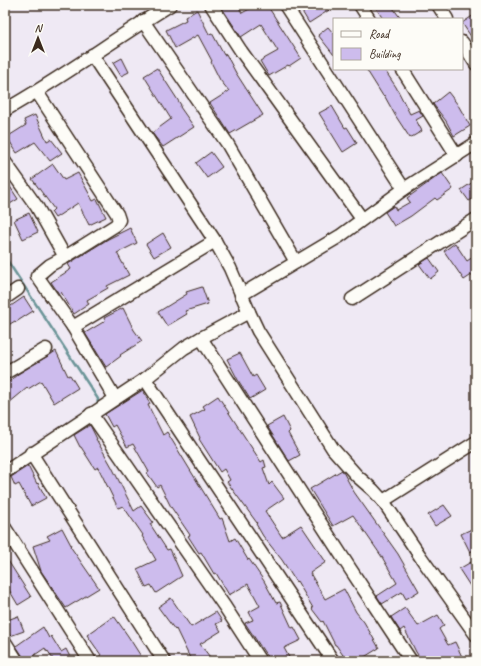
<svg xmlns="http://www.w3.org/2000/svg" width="481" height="666" viewBox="0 0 481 666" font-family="Caveat,sans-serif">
	<rect width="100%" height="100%" fill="#efe9f4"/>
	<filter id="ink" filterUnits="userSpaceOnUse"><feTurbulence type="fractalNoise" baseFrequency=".025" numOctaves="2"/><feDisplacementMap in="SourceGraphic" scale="8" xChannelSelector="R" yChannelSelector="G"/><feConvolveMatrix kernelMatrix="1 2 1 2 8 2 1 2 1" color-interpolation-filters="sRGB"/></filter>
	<g filter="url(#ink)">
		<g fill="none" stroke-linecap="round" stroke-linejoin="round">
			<path stroke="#6c9598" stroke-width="2.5" d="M5 257 98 399 97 406"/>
		</g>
		<g fill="#cdbced" stroke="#3b2a1e">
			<path d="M220 5H238L242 13 257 5H267L301 58 289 66 288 65 269 76 260 61 278 51 261 24 241 37Z"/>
			<path d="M298 5H337L309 23Z"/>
			<path d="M374 5H391L401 19H383Z"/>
			<path d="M197 10 209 34 212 33 224 55 226 54 236 73 263 115 230 134 210 103 229 91 220 80 211 62 212 61 198 35 175 48 166 30 186 20 185 17Z"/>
			<path d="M474 15 476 18V44L462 23Z"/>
			<path d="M328 27 334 34V55L318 35Z"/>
			<path d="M122 58 129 72 121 76 113 63Z"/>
			<path d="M157 68 181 105 180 107 194 127 163 147 152 133 171 119 144 76Z"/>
			<path d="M366 69H384L396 87 410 114 419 110 423 116 416 120 422 131 410 138 395 115 384 95 383 96Z"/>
			<path d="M448 92 458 105 470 126 454 136 446 121 433 104Z"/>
			<path d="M332 106 345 128 347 127 357 143 343 152 319 113Z"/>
			<path d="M35 115 47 141 51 139 62 153 50 161 35 142 17 153 7 137 26 125 24 120Z"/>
			<path d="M211 152 222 167 207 178 196 163Z"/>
			<path d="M53 164 64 180 78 173 93 201 97 199 106 217 89 225 78 203 55 218 51 212 54 209 32 179Z"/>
			<path d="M442 173 453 189 437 200 435 198 411 216 394 226 385 212 394 206 396 210 410 202 407 198Z"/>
			<path d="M5 179 18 199 5 207Z"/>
			<path d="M476 180V197L469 201 461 190Z"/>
			<path d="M29 213 38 232 23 239 14 220Z"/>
			<path d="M130 228 137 243 117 253 129 275 107 286 108 288 87 300 89 304 74 314 61 292 59 294 51 282 71 269 68 264 108 239Z"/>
			<path d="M163 233 171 247 154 257 146 244Z"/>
			<path d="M455 243 467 261 476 255V272L464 280 444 251Z"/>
			<path d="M429 258 439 272 430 279 419 264Z"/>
			<path d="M202 287 208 304 185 311 187 314 167 326 158 312 187 294 186 292Z"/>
			<path d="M24 297 33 311 16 322 15 321 5 327V310Z"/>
			<path d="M123 308 134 330 142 341 120 355 121 356 106 367 85 333 105 321 104 318Z"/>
			<path d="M56 351 68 376 70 375 78 388 54 403 41 381 28 389 27 388 9 403 5 398V385L18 374Z"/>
			<path d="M240 353 253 377 256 375 265 390 250 399 238 380 227 359Z"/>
			<path d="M143 390 150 404 148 405 163 435 167 432 220 519 222 518 230 541 235 538 248 560 249 559 264 581 276 603 280 602 292 628 294 627 301 640 284 648 291 661H270L245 623 253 620 249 612 260 606 248 584 229 595 216 573 214 574 201 552 199 553 188 536 190 535 171 507 160 485 157 487 147 473 149 472 133 444 127 447 115 425 112 427 105 414Z"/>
			<path d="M218 396 261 462 264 460 266 467 263 468 269 485 272 482 284 498 265 511 282 537 301 525 326 562 310 573 325 599 344 589 356 612 364 622 379 648 358 661H347L336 645H335L323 621 322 622 312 609 313 608 297 581 296 582 282 560 263 536 256 524 257 523 227 482 230 480 224 469 220 472 199 439 200 438 190 417 205 409 203 406Z"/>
			<path d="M283 417 290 431 288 433 300 455 289 461 267 426Z"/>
			<path d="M90 425 97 439H96L112 467 134 511 141 506 153 522 150 524 167 550 170 549 182 576 156 593 151 585 146 587 137 569 156 560 142 536 143 535 123 506 118 508 98 467 95 469 81 447H80L74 435Z"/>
			<path d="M28 466 37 484 38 483 46 498 31 506 19 484 15 486 11 477Z"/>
			<path d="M342 470 354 492 398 554 419 591 406 599 402 592 382 604 377 596 397 583 382 557 353 515 333 526 310 489Z"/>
			<path d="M444 505 452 516 435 526 428 515Z"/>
			<path d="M476 527V549L470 552 461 534Z"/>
			<path d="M62 528 71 545 70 546 99 588 66 608 41 571 33 546 50 540 47 536Z"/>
			<path d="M5 556 31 597 18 605 5 583Z"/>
			<path d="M471 562 476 569V582L470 586 459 569Z"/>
			<path d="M171 598 191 627 216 612 222 621 216 624 221 631 200 644 213 661H193L189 656 176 629 175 630 158 607Z"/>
			<path d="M405 608 418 626 438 615 444 625 439 629 448 645 455 642 464 661H422L416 652 404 628 400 631 391 617Z"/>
			<path d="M18 616 24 631 10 636 5 621Z"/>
			<path d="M114 616 128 636 144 661H97V658L101 655 87 635Z"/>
			<path d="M43 627 49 638 51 636 61 652 66 649 72 661H54L48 651 47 652 45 648 26 661 16 646Z"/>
		</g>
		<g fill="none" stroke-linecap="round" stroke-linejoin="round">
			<defs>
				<g id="minor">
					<path d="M211 5 241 51 362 219"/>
					<path d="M285 5 404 189"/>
					<path d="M360 5 369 19"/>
					<path d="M438 5 447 19"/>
					<path d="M143 21 227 143 296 262"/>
					<path d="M462 42 476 64"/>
					<path d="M92 55 215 241 230 268 249 312"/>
					<path d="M402 69 457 156"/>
					<path d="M37 92 117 214 119 220 116 225 65 257 50 265 37 276 73 327 115 398"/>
					<path d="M5 110C62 78 114 39 170 5"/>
					<path d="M5 162 37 207 65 257"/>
					<path d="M241 295 340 236 404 189 476 143"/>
					<path d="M5 298 18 289"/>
					<path d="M352 299 476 219"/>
					<path d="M73 327 215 241"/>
					<path d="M201 338 249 312 258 331 333 449 357 476 373 490 383 501 420 556 476 635"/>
					<path d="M5 373 46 349"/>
					<path d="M145 379 333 661"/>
					<path d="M91 414 225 607 260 661"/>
					<path d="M31 453 164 661"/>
					<path d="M5 472 145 379 184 348 201 338 349 567 411 661"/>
					<path d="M383 501 476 442"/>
					<path d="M5 528 90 661"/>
					<path d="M5 642 17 661"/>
				</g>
			</defs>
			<use href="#minor" stroke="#3b2a1e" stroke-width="15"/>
			<use href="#minor" stroke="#fdfcf7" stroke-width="12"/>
		</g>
	</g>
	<rect width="481" height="666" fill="none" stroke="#fdfcf7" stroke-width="20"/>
	<rect x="10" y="10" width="461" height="646" fill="none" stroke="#3b2a1e" stroke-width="1.5" filter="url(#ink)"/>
	<rect x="333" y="18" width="130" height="52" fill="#fdfcf7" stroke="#afa8a0"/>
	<rect x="341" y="31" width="20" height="6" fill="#fdfcf7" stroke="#afa8a0"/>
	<text x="369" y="38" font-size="12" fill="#3b2a1e">Road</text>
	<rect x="341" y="48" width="20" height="12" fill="#cdbced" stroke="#afa8a0"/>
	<text x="369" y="58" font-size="12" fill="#3b2a1e">Building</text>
	<g transform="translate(38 38)" stroke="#fdfcf7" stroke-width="3" paint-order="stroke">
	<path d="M0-3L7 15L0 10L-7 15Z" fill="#3b2a1e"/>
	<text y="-6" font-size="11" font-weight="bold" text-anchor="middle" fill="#3b2a1e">N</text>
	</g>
</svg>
